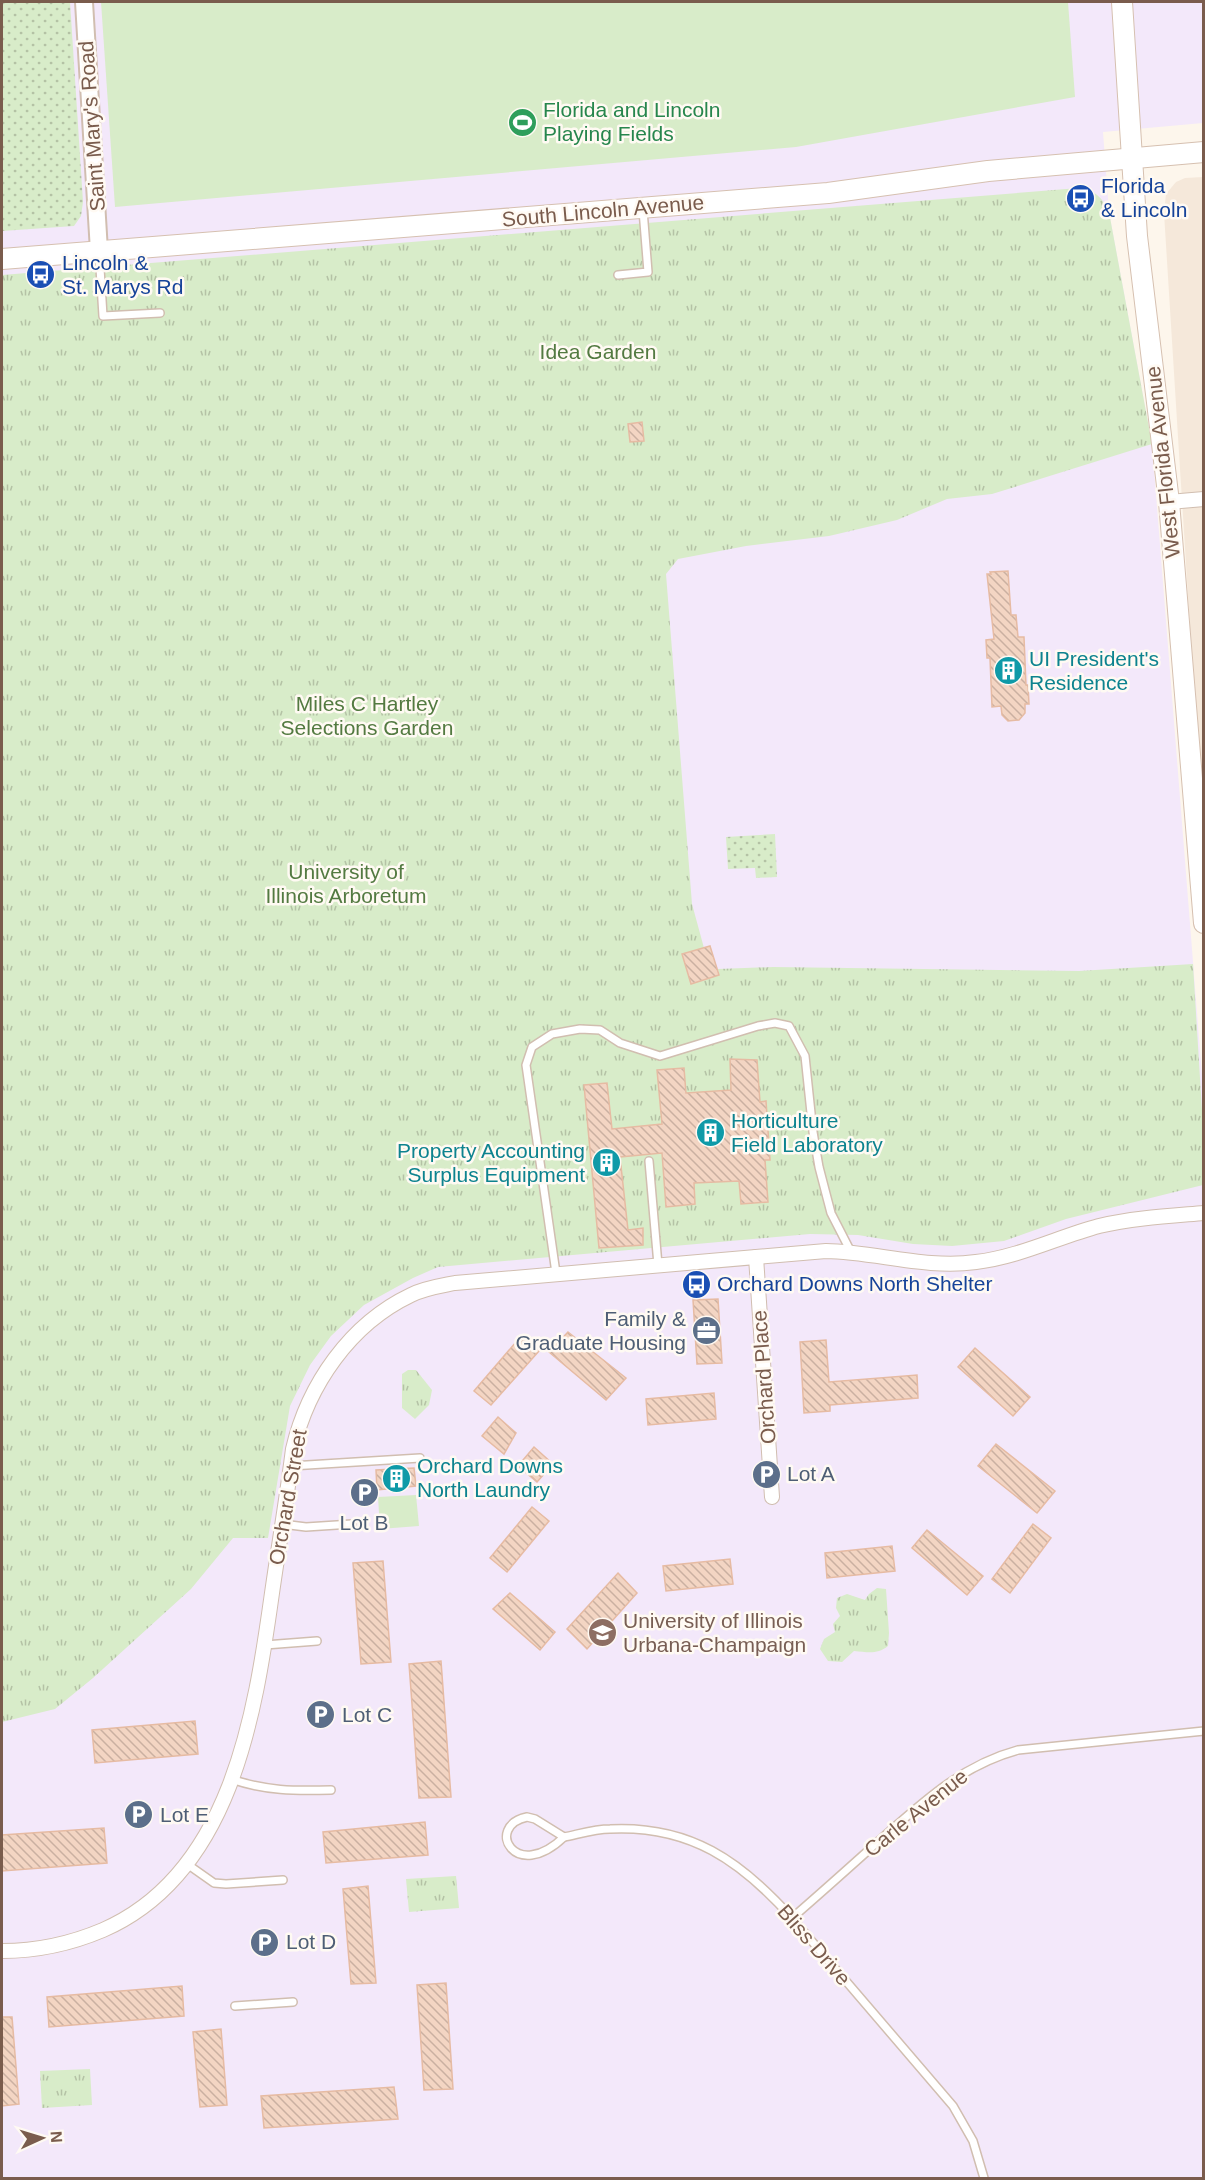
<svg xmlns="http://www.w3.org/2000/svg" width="1205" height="2180" viewBox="0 0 1205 2180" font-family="Arial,sans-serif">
	<defs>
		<pattern id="grass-dots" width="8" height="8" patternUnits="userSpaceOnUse" patternTransform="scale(1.5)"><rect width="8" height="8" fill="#d8ecc9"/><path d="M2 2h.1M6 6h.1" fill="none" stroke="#b4c2a5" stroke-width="1.8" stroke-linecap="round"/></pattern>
		<pattern id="park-tufts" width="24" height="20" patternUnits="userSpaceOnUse" patternTransform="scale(1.5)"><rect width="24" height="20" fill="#d8ecc9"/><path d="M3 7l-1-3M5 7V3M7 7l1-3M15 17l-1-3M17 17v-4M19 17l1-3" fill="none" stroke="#b4c2a5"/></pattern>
		<pattern id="building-back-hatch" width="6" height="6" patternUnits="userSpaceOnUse" patternTransform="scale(1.5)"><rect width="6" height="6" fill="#f3d5c3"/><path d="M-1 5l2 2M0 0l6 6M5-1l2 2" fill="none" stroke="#cab0a1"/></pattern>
	</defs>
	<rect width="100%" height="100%" fill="#fdf6ec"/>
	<path fill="#f5e8da" d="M1203 177V792L1192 660 1164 213 1166 194 1176 182 1185 178Z"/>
	<path fill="#f3e8fa" d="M2 2H1203V123L1103 132 1109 212 1152 444 1203 1088V2178H2Z"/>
	<g fill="url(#grass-dots)">
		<path d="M2 2H70L83 202 81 216 74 226 2 231Z"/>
		<path d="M775 834 777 877 756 878 755 868 728 869 726 837Z"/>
	</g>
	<g fill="url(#park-tufts)">
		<path d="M1079 188C1094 189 1103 198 1109 212L1152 444 992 494 947 499 897 520 829 536 746 546 678 559 666 574 692 904 704 948 683 954 691 983 719 975 718 969 773 967 1079 971 1193 964 1203 1127V1185L1066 1219 1004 1241 952 1246 913 1244 858 1235 810 1234 438 1267 413 1278 364 1305 331 1336 310 1365 290 1406 268 1538H233L191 1589 93 1678 55 1709 2 1722V275Z"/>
		<path d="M408 1370H416L432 1390 429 1405 415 1419 402 1408V1374Z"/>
		<path d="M877 1588 886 1589 889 1633 888 1646C877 1655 867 1652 854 1651L842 1662 828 1661 820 1649 824 1639 835 1632 833 1624 840 1616 836 1608 837 1598 847 1594 865 1600 869 1594Z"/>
		<path d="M456 1876 459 1908 409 1912 406 1879Z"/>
		<path d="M90 2069 92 2105 42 2108 40 2071Z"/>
	</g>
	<g fill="#d8ecc9">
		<path d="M101 2H1068L1075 97 796 147 115 207Z"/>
		<path d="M416 1495 419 1526 380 1529 378 1497Z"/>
	</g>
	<g fill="url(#building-back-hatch)" stroke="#e6bba3" stroke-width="1.5">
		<path d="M642 422 644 441 630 442 628 424Z"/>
		<path d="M1008 571 1011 615H1016L1018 637H1024L1026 685H1028L1029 704H1025V713L1019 720 1008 721 1002 715 1001 706 992 707 990 658H987L986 640 994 639 987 574H991L990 572Z"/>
		<path d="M710 946 719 975 691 984 682 954Z"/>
		<path d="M730 1059 757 1060 760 1102 766 1101 770 1160H765L768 1202 741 1204 739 1181 694 1183 695 1204 666 1207 662 1153 620 1157 628 1230 643 1228V1245L599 1248 584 1085 607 1083 612 1129 662 1124 657 1070 684 1068 686 1093 731 1090Z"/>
		<path d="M718 1299 722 1363 697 1364 693 1300Z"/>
		<path d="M568 1332 626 1378 606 1400 549 1352Z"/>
		<path d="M522 1335 539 1351 491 1405 474 1391Z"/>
		<path d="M826 1340 829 1382 917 1375 918 1398 830 1405V1411L804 1413 800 1342Z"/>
		<path d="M975 1348 1030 1397 1013 1416 958 1367Z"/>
		<path d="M714 1393 716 1419 648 1425 646 1399Z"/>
		<path d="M498 1417 516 1433 504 1454 482 1436Z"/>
		<path d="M996 1444 1055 1491 1037 1513 978 1466Z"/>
		<path d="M534 1447 553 1464 537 1482 518 1466Z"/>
		<path d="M414 1468 416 1486 377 1490 376 1470Z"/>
		<path d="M532 1507 549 1521 507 1572 490 1558Z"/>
		<path d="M1033 1524 1051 1538 1010 1593 992 1579Z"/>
		<path d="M927 1530 983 1576 967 1595 912 1548Z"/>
		<path d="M892 1546 895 1571 827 1578 825 1553Z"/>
		<path d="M730 1559 733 1584 666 1591 663 1566Z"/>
		<path d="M383 1561 391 1662 361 1664 353 1563Z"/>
		<path d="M618 1573 637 1593 587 1649 567 1629Z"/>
		<path d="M510 1593 555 1632 540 1650 493 1609Z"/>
		<path d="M441 1661 451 1797 419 1798 409 1664Z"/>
		<path d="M195 1721 198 1754 95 1763 92 1730Z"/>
		<path d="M425 1822 428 1855 326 1863 323 1832Z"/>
		<path d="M104 1828 107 1863 2 1871V1835Z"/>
		<path d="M368 1886 376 1983 351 1984 343 1889Z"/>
		<path d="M446 1983 453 2089 424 2090 417 1985Z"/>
		<path d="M182 1986 184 2016 49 2027 47 1997Z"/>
		<path d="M2 2017H12L19 2104 2 2106Z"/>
		<path d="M221 2029 227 2105 200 2107 193 2032Z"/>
		<path d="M394 2087 398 2119 264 2128 261 2096Z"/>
	</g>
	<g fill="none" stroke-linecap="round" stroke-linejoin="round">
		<defs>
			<g id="service">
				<path d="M99 252 103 316 160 313"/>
				<path d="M618 275 648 272 643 210"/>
				<path d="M649 1161 658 1265"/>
				<path d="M556 1273 526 1065 532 1047 552 1034 580 1029 600 1030 620 1043 660 1056 758 1026 775 1023 789 1026 805 1056 813 1132 819 1167 831 1213 851 1252"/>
				<path d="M291 1466 420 1458"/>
				<path d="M282 1524 306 1527 352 1524"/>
				<path d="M265 1645 317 1641"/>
				<path d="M231 1779C266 1791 294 1791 331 1790"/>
				<path d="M527 1817 535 1819 564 1837C515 1884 484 1826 527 1817Z"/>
				<path d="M564 1837C579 1834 595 1829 610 1829 690 1825 741 1861 792 1918L953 2106 973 2141 984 2178"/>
				<path d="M187 1864 214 1883 226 1884 283 1880"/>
				<path d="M792 1918C822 1892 851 1866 881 1839 923 1802 962 1765 1018 1750L1204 1731"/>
				<path d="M235 2006 293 2002"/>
			</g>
			<g id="minor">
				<path d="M1169 502 1204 499"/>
				<path d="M756 1257 772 1497"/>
				<path d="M2 1951C37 1951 70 1944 103 1930 231 1874 255 1715 272 1593 279 1544 287 1497 293 1449 308 1385 350 1324 411 1295 425 1288 440 1286 455 1283L826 1251C876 1252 926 1269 976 1262 1019 1257 1058 1237 1099 1226 1133 1218 1169 1216 1204 1213"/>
			</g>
			<path id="tertiary" d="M84 2 99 251"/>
			<g id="secondary">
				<path d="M1122 2 1137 236 1169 502 1204 923"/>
				<path d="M2 259 828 193 988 171 1204 152"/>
			</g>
		</defs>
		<use href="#service" stroke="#d1beb0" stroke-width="10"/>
		<use href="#minor" stroke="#d1beb0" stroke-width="16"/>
		<use href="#tertiary" stroke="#d1beb0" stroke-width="20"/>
		<use href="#secondary" stroke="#d6c0b0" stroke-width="22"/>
		<use href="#service" stroke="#fff" stroke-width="7"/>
		<use href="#minor" stroke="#fff" stroke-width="14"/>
		<use href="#tertiary" stroke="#fff" stroke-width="16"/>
		<use href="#secondary" stroke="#fff" stroke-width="20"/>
	</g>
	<defs>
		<symbol id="stadium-disc" viewBox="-11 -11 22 22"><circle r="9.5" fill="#2e9e5b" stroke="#fffaf3"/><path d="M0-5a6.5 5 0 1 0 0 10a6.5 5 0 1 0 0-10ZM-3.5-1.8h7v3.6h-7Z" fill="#fff"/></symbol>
		<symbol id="bus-disc" viewBox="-11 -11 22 22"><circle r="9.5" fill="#1a4fb4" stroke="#fffaf3"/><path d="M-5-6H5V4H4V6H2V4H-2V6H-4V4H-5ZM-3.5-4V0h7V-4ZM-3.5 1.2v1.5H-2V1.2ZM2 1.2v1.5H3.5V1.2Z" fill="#fff"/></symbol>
		<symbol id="building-disc" viewBox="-11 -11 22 22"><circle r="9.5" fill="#0f9aa8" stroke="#fffaf3"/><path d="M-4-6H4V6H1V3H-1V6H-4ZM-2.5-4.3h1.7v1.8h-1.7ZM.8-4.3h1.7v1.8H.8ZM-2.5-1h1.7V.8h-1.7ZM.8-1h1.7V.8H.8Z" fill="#fff"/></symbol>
		<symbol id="office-disc" viewBox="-11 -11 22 22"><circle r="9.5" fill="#5c6f8a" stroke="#fffaf3"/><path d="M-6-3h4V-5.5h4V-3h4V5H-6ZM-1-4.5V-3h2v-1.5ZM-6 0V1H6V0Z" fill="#fff"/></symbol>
		<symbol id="parking-disc" viewBox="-11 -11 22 22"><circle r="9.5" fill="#5c6f8a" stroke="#fffaf3"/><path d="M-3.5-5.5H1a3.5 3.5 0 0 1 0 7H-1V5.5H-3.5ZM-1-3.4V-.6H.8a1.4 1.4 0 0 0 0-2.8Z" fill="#fff"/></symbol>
		<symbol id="university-disc" viewBox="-11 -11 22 22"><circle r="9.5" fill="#8d6e63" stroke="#fffaf3"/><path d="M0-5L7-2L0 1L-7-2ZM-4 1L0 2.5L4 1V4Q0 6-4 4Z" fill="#fff"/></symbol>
	</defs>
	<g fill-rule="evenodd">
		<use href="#stadium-disc" x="506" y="106" width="33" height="33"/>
		<use href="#bus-disc" x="1064" y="182" width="33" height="33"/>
		<use href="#bus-disc" x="24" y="258" width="33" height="33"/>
		<use href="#building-disc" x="992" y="654" width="33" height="33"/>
		<use href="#building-disc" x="694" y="1116" width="33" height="33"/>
		<use href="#building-disc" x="590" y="1146" width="33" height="33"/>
		<use href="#bus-disc" x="680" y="1268" width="33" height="33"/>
		<use href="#office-disc" x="690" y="1314" width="33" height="33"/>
		<use href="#parking-disc" x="750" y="1458" width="33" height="33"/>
		<use href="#building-disc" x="380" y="1462" width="33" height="33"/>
		<use href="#parking-disc" x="348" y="1476" width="33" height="33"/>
		<use href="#university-disc" x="586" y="1616" width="33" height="33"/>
		<use href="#parking-disc" x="304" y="1698" width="33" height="33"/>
		<use href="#parking-disc" x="122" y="1798" width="33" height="33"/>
		<use href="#parking-disc" x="248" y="1926" width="33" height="33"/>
	</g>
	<g text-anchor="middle" stroke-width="5" stroke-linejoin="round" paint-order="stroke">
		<g font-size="21" fill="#27864d" stroke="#fffaf3" text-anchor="start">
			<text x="543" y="117">Florida and Lincoln<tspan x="543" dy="24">Playing Fields</tspan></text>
		</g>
		<g font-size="21" fill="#7a5c4d" stroke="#fffaf3">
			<text transform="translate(92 126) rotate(-94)" y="7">Saint Mary's Road</text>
			<text transform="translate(603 211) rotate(-5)" y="7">South Lincoln Avenue</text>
			<text transform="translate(1163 462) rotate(-96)" y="7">West Florida Avenue</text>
			<text transform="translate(764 1377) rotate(-94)" y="7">Orchard Place</text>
			<text transform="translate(288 1497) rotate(-80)" y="7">Orchard Street</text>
			<text transform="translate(916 1813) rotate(-39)" y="7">Carle Avenue</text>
			<text transform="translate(814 1945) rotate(49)" y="7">Bliss Drive</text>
		</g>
		<g font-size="21" fill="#164399" stroke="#fffaf3" text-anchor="start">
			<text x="1101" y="193">Florida<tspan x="1101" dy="24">&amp; Lincoln</tspan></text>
			<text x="62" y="270">Lincoln &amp;<tspan x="62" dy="24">St. Marys Rd</tspan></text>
			<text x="717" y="1291">Orchard Downs North Shelter</text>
		</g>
		<g font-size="21" fill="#537a41" stroke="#fffaf3">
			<text x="598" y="359">Idea Garden</text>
			<text x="367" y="711">Miles C Hartley<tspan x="367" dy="24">Selections Garden</tspan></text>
			<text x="346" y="879">University of<tspan x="346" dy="24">Illinois Arboretum</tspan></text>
		</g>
		<g font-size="21" fill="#0d838f" stroke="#fffaf3" text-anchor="start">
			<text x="1029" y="666">UI President's<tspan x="1029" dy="24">Residence</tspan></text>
			<text x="731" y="1128">Horticulture<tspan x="731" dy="24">Field Laboratory</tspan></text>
			<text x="585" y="1158" text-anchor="end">Property Accounting<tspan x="585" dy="24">Surplus Equipment</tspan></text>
			<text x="417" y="1473">Orchard Downs<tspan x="417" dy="24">North Laundry</tspan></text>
		</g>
		<g font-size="21" fill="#4e5e75" stroke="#fffaf3" text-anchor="start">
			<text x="686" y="1326" text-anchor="end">Family &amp;<tspan x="686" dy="24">Graduate Housing</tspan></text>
			<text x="787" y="1481">Lot A</text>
			<text x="364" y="1530" text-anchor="middle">Lot B</text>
			<text x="342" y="1722">Lot C</text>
			<text x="160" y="1822">Lot E</text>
			<text x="286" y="1949">Lot D</text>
		</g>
		<g font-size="21" fill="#785e54" stroke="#fffaf3" text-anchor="start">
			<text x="623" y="1628">University of Illinois<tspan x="623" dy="24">Urbana-Champaign</tspan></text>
		</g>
	</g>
	<rect width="1205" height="2180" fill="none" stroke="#7a5c4d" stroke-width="6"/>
	<g transform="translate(42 2138) rotate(86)" stroke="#fffaf3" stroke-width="4.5" paint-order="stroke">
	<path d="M0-4.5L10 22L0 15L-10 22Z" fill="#7a5c4d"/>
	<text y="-9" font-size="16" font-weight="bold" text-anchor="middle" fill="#7a5c4d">N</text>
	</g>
</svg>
